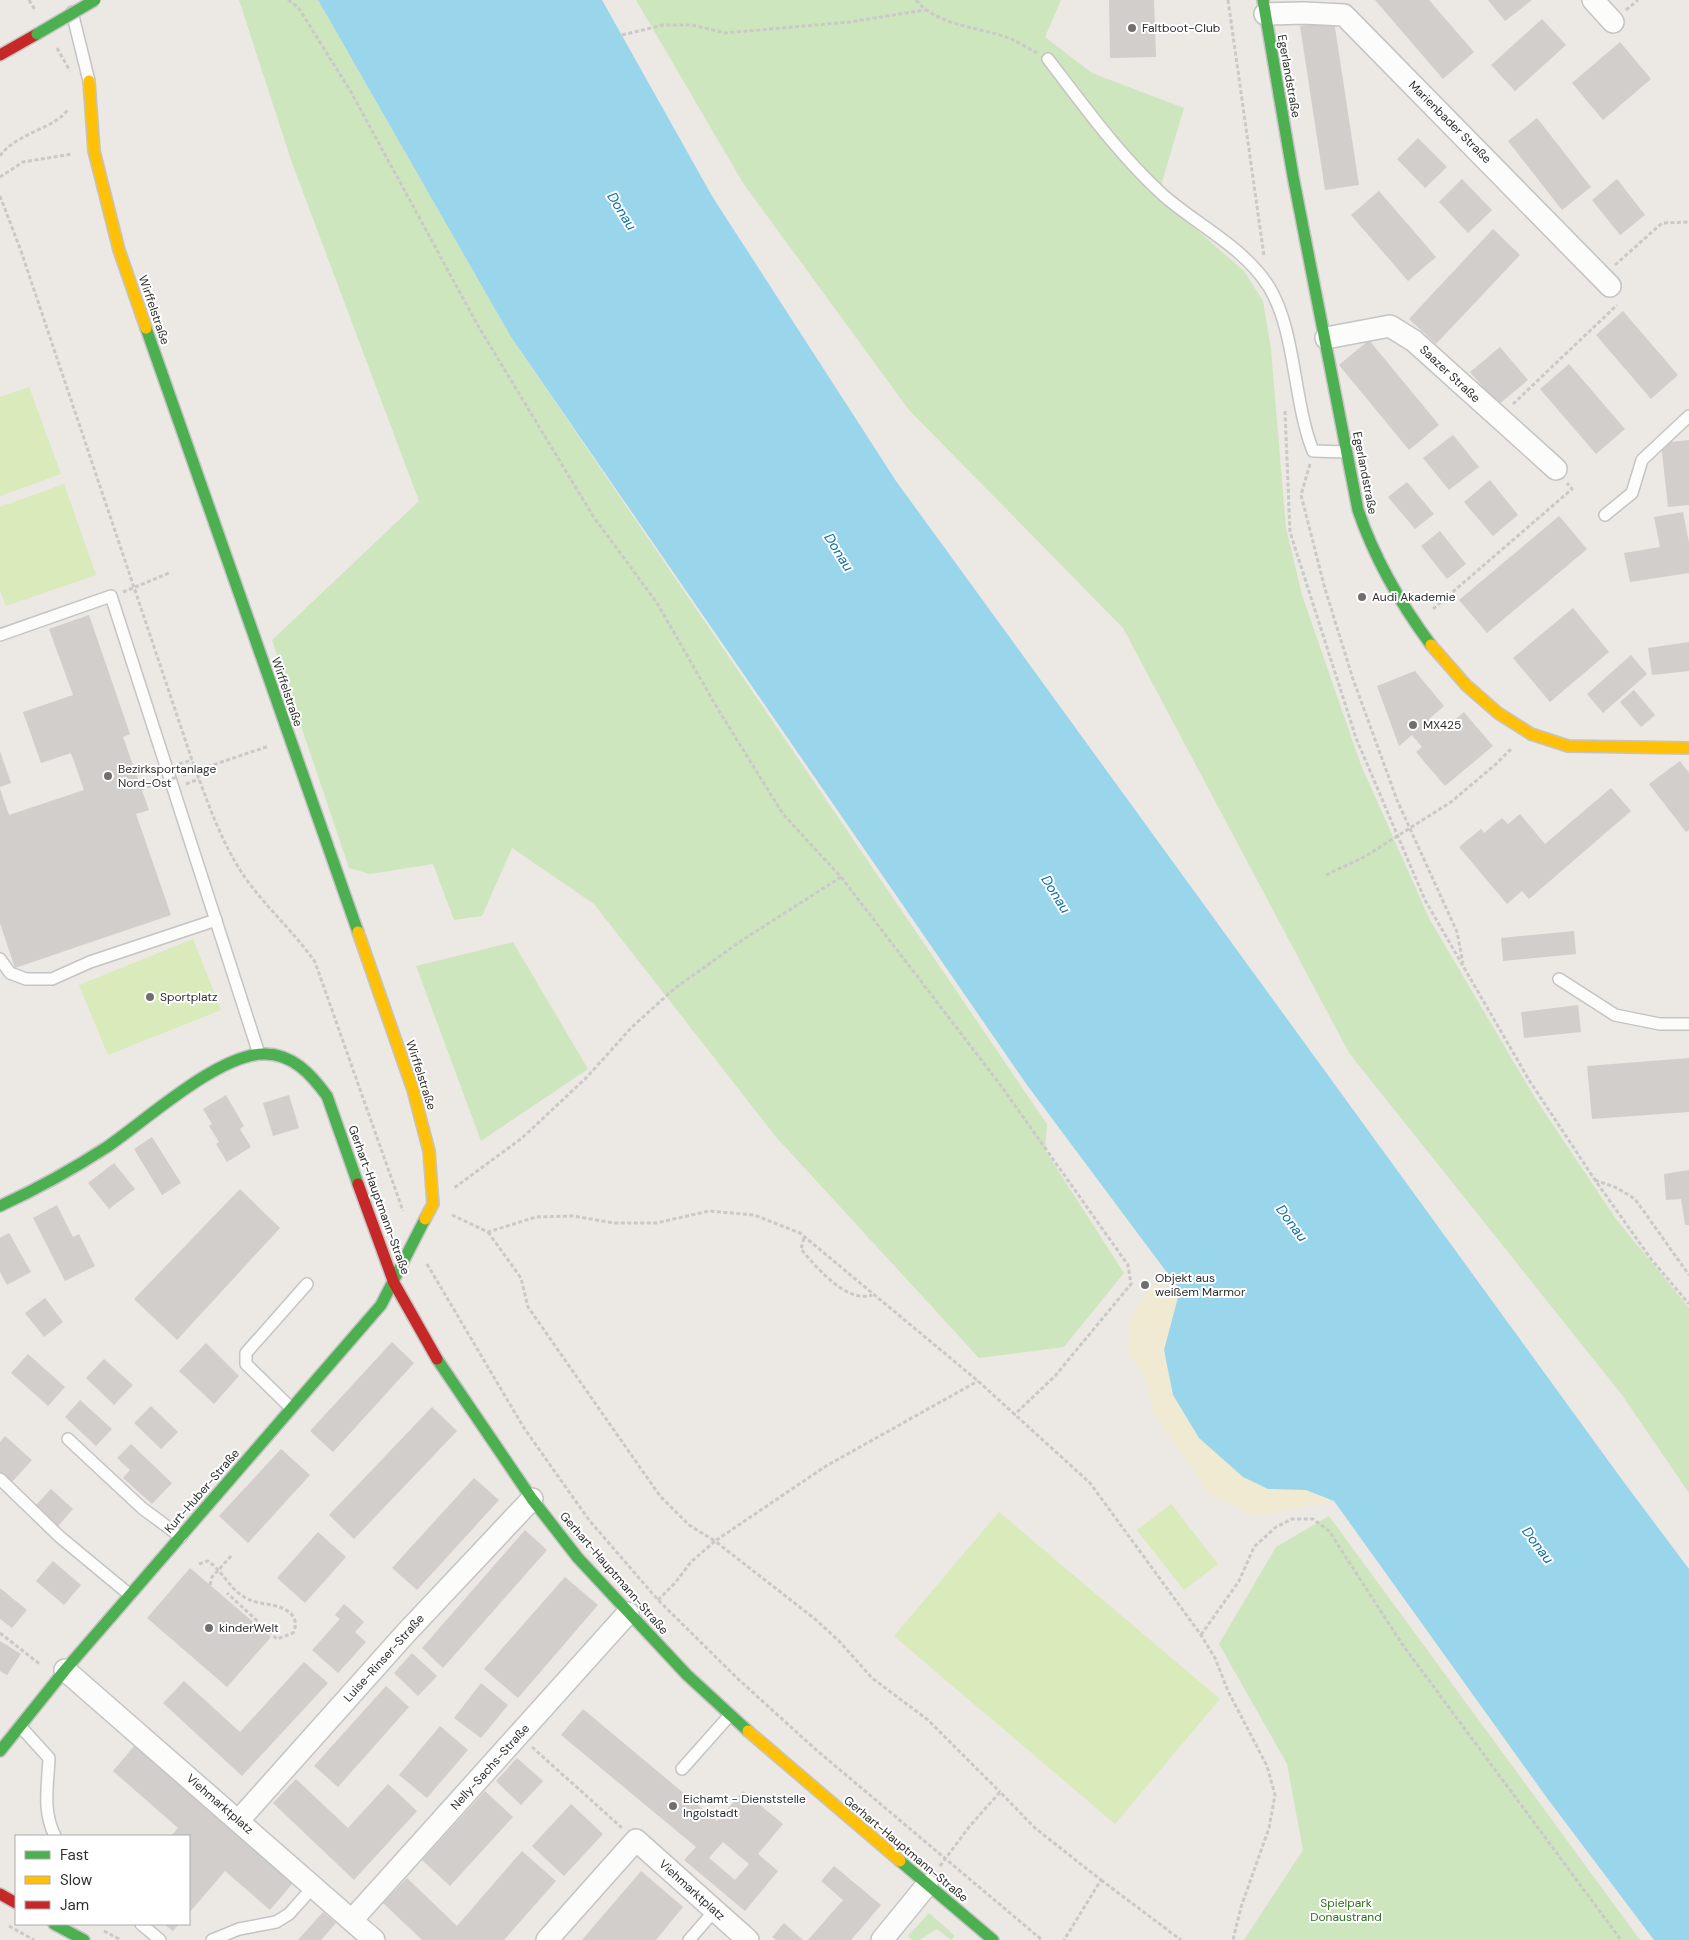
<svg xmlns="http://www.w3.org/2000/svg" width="1689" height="1940" viewBox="0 0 1689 1940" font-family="'DM Sans',sans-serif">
	<rect width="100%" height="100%" fill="#ece8e4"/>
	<g fill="#cee6be">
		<path d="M239 0H318L511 337 1047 1124 1045 1150 1124 1273 1064 1347 979 1358 776 1137 594 904 512 848 482 916 454 920 433 864 370 874 349 868 272 640 419 501 292 163Z"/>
		<path d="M636 0H1061L1045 37 1092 73 1184 108 1158 196 1244 271 1263 301 1271 349 1286 528 1302 595 1361 765 1430 920 1535 1098 1616 1219 1689 1308V1493L1622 1395 1349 1053 1123 628 909 410 743 183Z"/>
		<path d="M513 942 588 1069 481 1141 416 966Z"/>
		<path d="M1329 1516 1640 1940H1244L1303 1850 1287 1764 1219 1644 1276 1547Z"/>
		<path d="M929 1913 955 1936 951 1940 937 1929 919 1940H912L908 1936Z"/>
	</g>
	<path fill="#f0ead3" d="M1154 1283 1180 1290 1164 1350 1243 1477 1268 1489 1306 1490 1334 1501 1255 1517 1208 1492 1153 1412 1147 1381 1128 1353 1130 1317Z"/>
	<g fill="#d9eabb">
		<path d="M29 387 61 474 0 496V397Z"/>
		<path d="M64 484 96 575 6 606 0 590V507Z"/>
		<path d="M193 939 221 1010 108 1055 79 985Z"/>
		<path d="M1171 1504 1218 1564 1184 1590 1137 1530Z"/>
		<path d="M999 1512 1220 1699 1115 1824 894 1636Z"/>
	</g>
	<path fill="#99d6ec" d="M318 0H602L712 196 896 481 1623 1481 1689 1569V1940H1654L1547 1798 1334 1501 1306 1490 1268 1489 1243 1477 1199 1438 1173 1395 1164 1350 1180 1290 1027 1085 511 337Z"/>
	<g fill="#d1cecb" fill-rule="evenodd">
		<path d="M1109 0H1154L1156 57 1110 58Z"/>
		<path d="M1375 0H1429L1474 52 1443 79Z"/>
		<path d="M1488 0H1532L1505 21Z"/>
		<path d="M1542 19 1566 45 1515 91 1491 65Z"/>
		<path d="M1334 21 1359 185 1325 190 1300 26Z"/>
		<path d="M1620 42 1651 79 1603 120 1572 83Z"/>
		<path d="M1537 118 1591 187 1562 210 1508 141Z"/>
		<path d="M1418 138 1447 167 1425 188 1397 159Z"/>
		<path d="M1462 179 1492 210 1468 233 1439 202Z"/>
		<path d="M1617 179 1645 215 1620 235 1592 200Z"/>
		<path d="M1379 191 1436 257 1408 281 1351 215Z"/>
		<path d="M1493 229 1520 255 1436 344 1409 319Z"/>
		<path d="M1623 311 1678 375 1651 399 1596 335Z"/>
		<path d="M1369 340 1439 425 1409 450 1339 365Z"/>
		<path d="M1500 347 1528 380 1498 405 1470 372Z"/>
		<path d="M1569 364 1625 429 1596 454 1540 389Z"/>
		<path d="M1453 435 1479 467 1449 490 1423 458Z"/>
		<path d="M1689 440V505L1668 507 1661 443Z"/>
		<path d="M1490 480 1518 515 1493 536 1464 502Z"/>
		<path d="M1407 482 1434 514 1415 529 1388 497Z"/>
		<path d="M1683 512 1689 543V573L1630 582 1624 553 1660 547 1654 517Z"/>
		<path d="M1559 516 1587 549 1487 633 1459 600Z"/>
		<path d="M1440 531 1466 564 1447 579 1421 546Z"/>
		<path d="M1573 608 1609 652 1550 702 1513 658Z"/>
		<path d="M89 615 130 734 123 737 149 810 136 814 171 915 15 968 0 923V789L9 815 84 790 71 753 41 763 23 712 73 695 49 629Z"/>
		<path d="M1689 642V671L1652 675 1648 648Z"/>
		<path d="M1631 655 1647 674 1603 713 1587 694Z"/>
		<path d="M1415 671 1444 706 1429 719 1440 732 1464 712 1493 746 1445 786 1416 752 1422 747 1412 735 1399 746 1377 686Z"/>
		<path d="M1634 690 1655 715 1641 727 1620 702Z"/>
		<path d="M0 751 11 783 0 787Z"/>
		<path d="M1680 761 1689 773V830L1686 832 1649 784Z"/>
		<path d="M1611 788 1631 811 1529 899 1522 891 1507 904 1459 847 1481 829 1484 833 1502 818 1508 824 1520 814 1545 844Z"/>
		<path d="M1574 931 1576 954 1503 961 1501 938Z"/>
		<path d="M1578 1005 1581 1032 1524 1038 1521 1012Z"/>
		<path d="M1689 1058V1112L1592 1119 1587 1066Z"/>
		<path d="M226 1095 244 1126 240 1129 251 1147 227 1162 216 1144 219 1142 209 1126 212 1124 203 1109Z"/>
		<path d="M289 1095 299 1128 273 1136 263 1103Z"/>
		<path d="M152 1137 181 1183 162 1195 134 1149Z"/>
		<path d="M114 1163 135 1189 109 1209 88 1183Z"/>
		<path d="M1689 1170V1225H1685L1681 1199 1666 1200 1664 1174Z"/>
		<path d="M240 1189 280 1228 177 1340 134 1299Z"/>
		<path d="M57 1205 73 1237 79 1234 95 1266 65 1281 33 1218Z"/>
		<path d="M9 1233 31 1272 7 1285 0 1272V1238Z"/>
		<path d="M45 1298 63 1322 44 1337 25 1313Z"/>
		<path d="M392 1342 414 1363 333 1452 310 1431Z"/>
		<path d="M206 1343 239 1376 214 1404 179 1371Z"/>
		<path d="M28 1354 65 1387 48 1406 11 1373Z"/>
		<path d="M104 1359 133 1385 114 1405 86 1378Z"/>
		<path d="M80 1400 112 1429 96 1446 65 1417Z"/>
		<path d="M151 1406 178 1432 161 1449 134 1423Z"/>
		<path d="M432 1407 457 1431 354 1539 329 1515Z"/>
		<path d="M5 1436 32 1460 12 1482 0 1472V1442Z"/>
		<path d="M131 1444 172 1483 152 1504 123 1478 130 1470 117 1458Z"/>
		<path d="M281 1449 310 1475 248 1543 219 1516Z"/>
		<path d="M474 1478 499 1500 417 1590 392 1568Z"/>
		<path d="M51 1489 73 1509 58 1526 36 1505Z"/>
		<path d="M525 1530 547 1550 443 1668 422 1648Z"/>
		<path d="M318 1532 346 1557 305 1603 277 1578Z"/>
		<path d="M53 1561 81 1585 64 1605 36 1581Z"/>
		<path d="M190 1568 271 1637 227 1687 147 1618Z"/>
		<path d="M565 1577 598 1605 518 1698 484 1669Z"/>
		<path d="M0 1588 27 1610 12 1628 0 1619Z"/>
		<path d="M344 1604 364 1622 355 1632 366 1642 338 1673 312 1650 340 1619 335 1615Z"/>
		<path d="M0 1641 21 1654 7 1675 0 1671Z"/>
		<path d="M412 1653 437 1676 418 1696 394 1673Z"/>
		<path d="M304 1662 328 1683 242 1776 163 1703 184 1681 240 1732Z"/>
		<path d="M481 1683 508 1705 481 1738 454 1718Z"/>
		<path d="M386 1686 409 1707 338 1787 314 1766Z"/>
		<path d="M583 1709 717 1821 743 1791 783 1824 758 1854 778 1871 745 1911 684 1860 696 1847 561 1735ZM723 1842 749 1864 735 1880 709 1858Z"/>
		<path d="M440 1726 468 1750 427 1798 399 1775Z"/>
		<path d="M135 1745 293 1883 270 1910 225 1871 189 1913V1836H171L178 1828 113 1771Z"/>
		<path d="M517 1758 543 1781 521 1805 496 1781Z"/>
		<path d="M296 1779 348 1828 388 1784 417 1811 354 1880 273 1803Z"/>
		<path d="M485 1791 513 1817 450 1886 422 1860Z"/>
		<path d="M571 1804 603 1834 564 1876 532 1846Z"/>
		<path d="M522 1851 556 1881 504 1940H422L383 1903 407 1878 457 1926Z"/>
		<path d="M834 1866 881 1905 851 1940H808L843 1900 821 1881Z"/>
		<path d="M641 1871 683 1907 656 1940H582Z"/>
		<path d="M323 1912 336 1923 321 1940H298Z"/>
		<path d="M784 1923 803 1940H776L772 1937Z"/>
		<path d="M164 1924H179L173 1931Z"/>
	</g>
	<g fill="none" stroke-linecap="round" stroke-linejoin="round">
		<defs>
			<g id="lane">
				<path d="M72 12 89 81"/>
				<path d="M1048 59C1084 106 1119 155 1163 195 1197 225 1244 247 1269 287 1296 331 1293 401 1313 451L1346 452"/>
				<path d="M1605 515 1632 493 1642 460 1689 416"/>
				<path d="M0 635 111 596 259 1054"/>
				<path d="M0 959 10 973 26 979H52L90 962 216 920"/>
				<path d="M1559 979 1615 1015 1660 1024H1689"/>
				<path d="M291 1408 246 1364V1353L307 1284"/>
				<path d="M68 1439 142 1508 181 1537"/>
				<path d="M0 1479 60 1537 130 1595"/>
				<path d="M20 1726 49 1758C48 1785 42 1811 55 1836"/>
				<path d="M682 1769 730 1715"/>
				<path d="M141 1924 160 1940"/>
				<path d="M212 1940 239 1929 276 1922 289 1914 314 1886"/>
				<path d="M689 1940 715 1910"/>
			</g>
			<g id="street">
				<path d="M1593 0 1613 22"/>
				<path d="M1265 14 1304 13 1344 15 1610 286"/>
				<path d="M1326 338 1390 326 1414 341 1556 469"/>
				<path d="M65 1670 374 1940"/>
				<path d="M239 1820 405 1634 532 1499"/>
				<path d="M352 1920 628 1613"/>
				<path d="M547 1940 636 1840 748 1940"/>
				<path d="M882 1940 927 1885"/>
			</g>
			<g id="fast">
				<path d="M1263 0 1293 176 1358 510C1375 560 1400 603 1431 645"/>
				<path d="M146 328 358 932"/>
				<path d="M0 1206C37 1189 73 1169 107 1147 145 1121 217 1055 263 1054 292 1053 311 1074 327 1096L358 1184"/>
				<path d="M437 1359 532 1499 578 1558 687 1675 748 1731"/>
				<path d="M0 1751 65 1670 381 1305 425 1219"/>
				<path d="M900 1861 993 1940"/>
				<path d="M54 1924 84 1940"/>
			</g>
			<g id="slow">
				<path d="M89 81 94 151 119 250 146 328"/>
				<path d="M1431 645 1466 685 1498 713 1531 734 1568 746 1689 748"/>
				<path d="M358 932 413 1090 429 1151 433 1204 425 1219"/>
				<path d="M748 1731 900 1861"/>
			</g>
			<g id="jam">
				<path d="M0 55 37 34"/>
				<path d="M358 1184 394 1283 437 1359"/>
				<path d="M0 1894 16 1903"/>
			</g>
		</defs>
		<use href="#lane" stroke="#c5c4c5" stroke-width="14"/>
		<use href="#street" stroke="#c5c4c5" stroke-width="24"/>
		<use href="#fast" stroke="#c5c4c5" stroke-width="14"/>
		<use href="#slow" stroke="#c5c4c5" stroke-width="14"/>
		<use href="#jam" stroke="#c5c4c5" stroke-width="14"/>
		<g stroke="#c9c9c8" stroke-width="3" stroke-dasharray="4 2.5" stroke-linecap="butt">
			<path d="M29 0 35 10"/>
			<path d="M288 0 298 7 351 92 477 324 593 516 657 603 719 711 783 814 841 877 744 939 675 988 632 1027 587 1077 522 1138 454 1188"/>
			<path d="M916 0C937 26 979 27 1009 38 1018 42 1028 48 1037 53"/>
			<path d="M1228 0 1264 256"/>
			<path d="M1626 10 1638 0"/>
			<path d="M622 35 663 25H692L725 33 849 22 925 10"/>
			<path d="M57 48 70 71"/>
			<path d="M0 156C17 132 56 129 68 109"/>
			<path d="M0 177 23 162 72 154"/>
			<path d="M0 196 21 251 192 760C207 800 221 843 246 879 267 908 294 932 315 962L403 1211"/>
			<path d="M1615 265 1662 223 1689 222"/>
			<path d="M1513 404 1617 305"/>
			<path d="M1285 411 1290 532 1356 738 1425 900 1529 1080 1595 1180 1651 1259 1689 1304"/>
			<path d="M1310 464 1301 495 1325 589 1353 679 1397 800 1457 932 1463 963"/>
			<path d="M123 592 169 573"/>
			<path d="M1433 609 1572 489 1567 483"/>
			<path d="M179 764 192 760"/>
			<path d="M183 775 269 746"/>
			<path d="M186 784 199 779"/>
			<path d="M1326 875 1366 856 1451 802 1496 764 1512 748"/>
			<path d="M841 877 999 1083 1128 1265 1131 1284 1055 1376 1014 1415"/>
			<path d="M1595 1180 1617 1188 1635 1199 1689 1275"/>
			<path d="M452 1215 488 1232 536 1217 573 1216 614 1223H656L709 1211 754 1215 800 1233 978 1381 1090 1483 1201 1635 1215 1658 1228 1691 1267 1766 1275 1795 1269 1828 1241 1907 1233 1940"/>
			<path d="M488 1232 521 1278 528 1307 660 1496 689 1525 715 1541 826 1466 978 1381"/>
			<path d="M804 1238 801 1249C815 1266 847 1304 872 1295"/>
			<path d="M427 1264 524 1428 589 1520 658 1600 737 1678 814 1748 1042 1940"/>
			<path d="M199 1564 208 1561C223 1571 229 1589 246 1598 259 1606 278 1602 290 1613 296 1618 297 1626 293 1633L277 1639 227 1593"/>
			<path d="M210 1585 212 1577 232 1555"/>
			<path d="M658 1600 675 1583 691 1562 715 1541 815 1619 840 1642 872 1678 928 1720 1000 1792"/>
			<path d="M0 1633 41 1665"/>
			<path d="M1201 1635 1239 1581 1254 1547 1276 1527 1292 1519H1313L1329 1531 1402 1644 1621 1940"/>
			<path d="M532 1747 622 1828"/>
			<path d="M940 1866 969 1827 1000 1792 1035 1828 1101 1880 1064 1940"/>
			<path d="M1101 1880 1181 1940"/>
			<path d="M9 1926 34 1940"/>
			<path d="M104 1931 121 1940"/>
		</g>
		<use href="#lane" stroke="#fcfcfb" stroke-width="11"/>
		<use href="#street" stroke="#fcfcfb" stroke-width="21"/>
		<use href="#fast" stroke="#4caf50" stroke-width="11"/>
		<use href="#slow" stroke="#ffc107" stroke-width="11"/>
		<use href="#jam" stroke="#c62828" stroke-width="11"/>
		<defs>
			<path id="fast-bridge" d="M37 34 95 0"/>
		</defs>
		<use href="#fast-bridge" stroke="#c6c5c4" stroke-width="14" stroke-linecap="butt"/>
		<path stroke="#c9c9c8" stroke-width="3" stroke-dasharray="4 2.5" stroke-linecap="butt" d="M141 789 177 777"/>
		<use href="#fast-bridge" stroke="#4caf50" stroke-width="11"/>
	</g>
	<g fill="#706f6e" stroke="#fff" stroke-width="2">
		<circle cx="1132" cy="28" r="5"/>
		<circle cx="1362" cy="597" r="5"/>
		<circle cx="1413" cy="725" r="5"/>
		<circle cx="108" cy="776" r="5"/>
		<circle cx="150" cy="997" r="5"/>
		<circle cx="1145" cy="1285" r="5"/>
		<circle cx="209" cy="1628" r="5"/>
		<circle cx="673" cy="1806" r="5"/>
	</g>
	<g text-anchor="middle" stroke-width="4" stroke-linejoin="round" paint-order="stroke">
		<g font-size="12" fill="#2e2e2e" stroke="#fff" text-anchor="start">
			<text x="1142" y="32">Faltboot-Club</text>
			<text x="1372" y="601">Audi Akademie</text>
			<text x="1423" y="729">MX425</text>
			<text x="118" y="773">Bezirksportanlage<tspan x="118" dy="14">Nord-Ost</tspan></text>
			<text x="160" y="1001">Sportplatz</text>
			<text x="1155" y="1282">Objekt aus<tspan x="1155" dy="14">weißem Marmor</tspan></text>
			<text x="219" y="1632">kinderWelt</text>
			<text x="683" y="1803">Eichamt - Dienststelle<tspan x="683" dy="14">Ingolstadt</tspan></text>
		</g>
		<g font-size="12" fill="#2e2e2e" stroke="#fff">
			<text transform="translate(1289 76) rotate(80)" y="4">Egerlandstraße</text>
			<text transform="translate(1450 122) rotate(45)" y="4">Marienbader Straße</text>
			<text transform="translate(154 310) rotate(71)" y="4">Wirffelstraße</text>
			<text transform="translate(1450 374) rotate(43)" y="4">Saazer Straße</text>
			<text transform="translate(1365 473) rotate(79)" y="4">Egerlandstraße</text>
			<text transform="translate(287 692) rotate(71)" y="4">Wirffelstraße</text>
			<text transform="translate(421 1075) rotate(72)" y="4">Wirffelstraße</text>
			<text transform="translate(379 1200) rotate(70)" y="4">Gerhart-Hauptmann-Straße</text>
			<text transform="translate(202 1491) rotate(-49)" y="4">Kurt-Huber-Straße</text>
			<text transform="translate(614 1573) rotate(49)" y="4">Gerhart-Hauptmann-Straße</text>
			<text transform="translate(384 1658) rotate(-48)" y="4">Luise-Rinser-Straße</text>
			<text transform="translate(490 1767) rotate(-48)" y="4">Nelly-Sachs-Straße</text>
			<text transform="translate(220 1804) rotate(41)" y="4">Viehmarktplatz</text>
			<text transform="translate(906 1849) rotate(40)" y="4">Gerhart-Hauptmann-Straße</text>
			<text transform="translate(692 1890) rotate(42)" y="4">Viehmarktplatz</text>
		</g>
		<g font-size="12" fill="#2c6e1b" stroke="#fff">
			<text x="1346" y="1907">Spielpark<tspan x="1346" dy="14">Donaustrand</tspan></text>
		</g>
		<g font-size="14" font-style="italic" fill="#0d6fa3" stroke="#fff">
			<text transform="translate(622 211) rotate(58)" y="5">Donau</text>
			<text transform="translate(839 552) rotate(58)" y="5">Donau</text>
			<text transform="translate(1056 894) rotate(58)" y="5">Donau</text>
			<text transform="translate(1292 1223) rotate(53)" y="5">Donau</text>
			<text transform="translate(1538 1545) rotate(53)" y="5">Donau</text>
		</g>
	</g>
	<rect x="15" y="1835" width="175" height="90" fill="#ffffff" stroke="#ababab"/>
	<rect x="25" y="1851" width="25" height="8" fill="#4caf50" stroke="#ababab"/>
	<text x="60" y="1860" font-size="15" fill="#2e2e2e">Fast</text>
	<rect x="25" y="1876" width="25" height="8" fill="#ffc107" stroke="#ababab"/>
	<text x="60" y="1885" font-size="15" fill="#2e2e2e">Slow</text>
	<rect x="25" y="1901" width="25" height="8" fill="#c62828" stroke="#ababab"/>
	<text x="60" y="1910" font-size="15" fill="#2e2e2e">Jam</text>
</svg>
